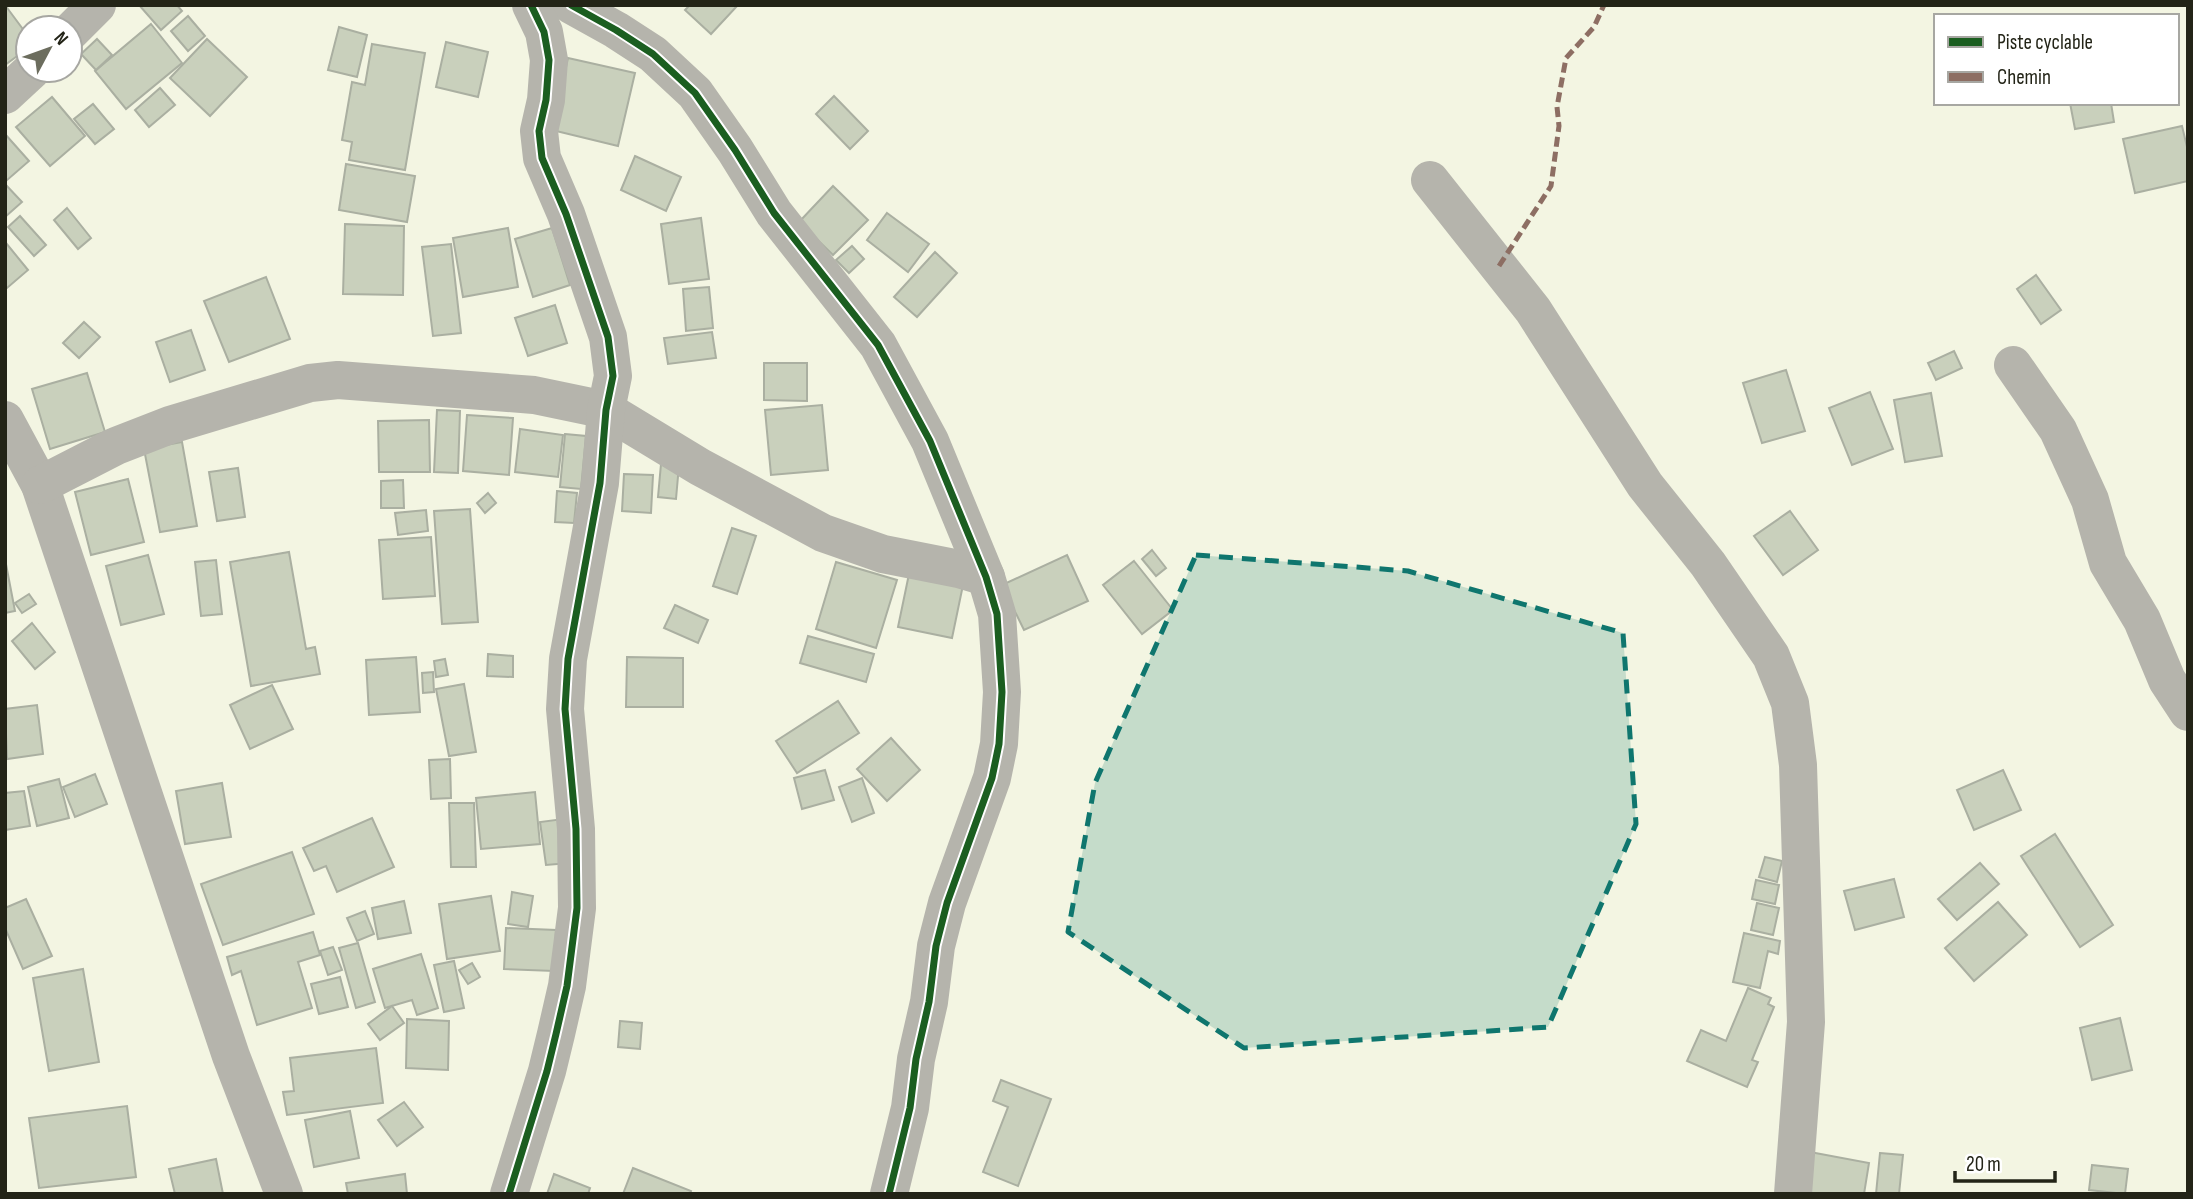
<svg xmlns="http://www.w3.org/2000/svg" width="2193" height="1199" viewBox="0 0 2193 1199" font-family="'Sofia Sans Condensed',sans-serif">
	<rect width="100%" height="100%" fill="#f3f5e2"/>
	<g fill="#c9d0bc" stroke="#aaafa1" stroke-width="2">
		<path d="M5 5 28 36V48L5 65Z"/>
		<path d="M139 5H177L182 11 161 30Z"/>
		<path d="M690 5H738L711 34 685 10Z"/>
		<path d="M188 16 205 36 188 51 171 31Z"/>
		<path d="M151 24 182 63 126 109 95 71Z"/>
		<path d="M339 27 367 35 357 77 328 70Z"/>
		<path d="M97 39 112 55 96 70 81 54Z"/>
		<path d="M207 39 247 77 210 116 170 78Z"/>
		<path d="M446 42 488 52 478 97 436 87Z"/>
		<path d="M372 44 425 53 405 170 349 160 352 142 342 140 352 82 365 85Z"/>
		<path d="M568 58 635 73 618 146 552 130Z"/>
		<path d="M160 88 175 105 149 127 135 110Z"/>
		<path d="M834 96 868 131 850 149 816 114Z"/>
		<path d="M52 97 85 136 50 166 16 127Z"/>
		<path d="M2070 103H2111L2114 122 2075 129Z"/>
		<path d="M93 104 114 129 95 144 74 119Z"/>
		<path d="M2182 126 2188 151V181L2135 193 2123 139Z"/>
		<path d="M5 134 29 161 6 181 5 180Z"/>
		<path d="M635 156 681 177 666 211 621 190Z"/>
		<path d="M346 164 415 176 407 222 339 210Z"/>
		<path d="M5 184 22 202 5 217Z"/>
		<path d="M833 186 868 220 833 255 799 222Z"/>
		<path d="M67 208 91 238 78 249 54 220Z"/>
		<path d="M887 213 929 244 908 272 867 240Z"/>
		<path d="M20 216 46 245 34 256 8 227Z"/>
		<path d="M701 218 709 279 669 284 661 224Z"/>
		<path d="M345 224 404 226 403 295 343 294Z"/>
		<path d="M508 228 518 287 463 297 453 238Z"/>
		<path d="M552 228 570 285 533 297 515 239Z"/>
		<path d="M6 243 28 270 7 288 5 286Z"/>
		<path d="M451 244 461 333 433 336 422 247Z"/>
		<path d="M852 246 864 259 849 273 836 260Z"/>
		<path d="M935 252 957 273 917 317 894 297Z"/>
		<path d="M2036 275 2061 310 2041 324 2017 289Z"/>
		<path d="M266 277 290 339 229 362 204 301Z"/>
		<path d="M709 287 713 328 686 331 683 289Z"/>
		<path d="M555 305 567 343 528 356 515 318Z"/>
		<path d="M84 322 100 337 79 358 63 343Z"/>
		<path d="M191 330 205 370 170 382 156 342Z"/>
		<path d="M712 332 716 358 668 364 664 338Z"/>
		<path d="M1954 351 1962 368 1936 380 1928 363Z"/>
		<path d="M764 363H807V401L764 400Z"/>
		<path d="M1786 370 1805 431 1762 443 1743 383Z"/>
		<path d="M87 373 105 432 50 449 32 389Z"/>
		<path d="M1870 392 1893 449 1852 465 1829 408Z"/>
		<path d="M1931 393 1942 456 1905 462 1894 400Z"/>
		<path d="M822 405 828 470 771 475 765 410Z"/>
		<path d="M437 410 460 411 458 473 434 472Z"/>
		<path d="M467 415 513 418 509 475 463 471Z"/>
		<path d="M429 420 430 472H379L378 421Z"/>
		<path d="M520 429 563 435 558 477 515 472Z"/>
		<path d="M565 434 586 436 581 489 560 487Z"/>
		<path d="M182 442 197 526 160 532 144 449Z"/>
		<path d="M661 464 679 465 676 499 658 497Z"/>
		<path d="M238 468 245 517 217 521 209 472Z"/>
		<path d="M624 474 653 475 651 513 622 511Z"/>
		<path d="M128 479 144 542 91 555 75 492Z"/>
		<path d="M403 480 404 508H381V481Z"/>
		<path d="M557 491 577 493 574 523 555 522Z"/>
		<path d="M488 493 496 503 485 513 477 503Z"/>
		<path d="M470 509 478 622 442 624 434 511Z"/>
		<path d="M426 510 428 531 398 535 395 513Z"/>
		<path d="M1790 511 1818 550 1783 575 1754 536Z"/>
		<path d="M732 528 756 536 737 594 713 586Z"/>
		<path d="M431 537 435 596 383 599 379 540Z"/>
		<path d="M1152 550 1166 568 1156 576 1142 559Z"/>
		<path d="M289 552 306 649 315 647 320 674 251 686 230 562Z"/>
		<path d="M148 555 164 614 121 625 106 566Z"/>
		<path d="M1067 555 1088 601 1024 630 1002 585Z"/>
		<path d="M5 559 15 611 5 613Z"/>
		<path d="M216 560 222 614 201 616 195 562Z"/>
		<path d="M1134 561 1173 610 1142 634 1103 585Z"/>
		<path d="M836 562 897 580 876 648 816 629Z"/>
		<path d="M909 574 963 585 952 638 898 627Z"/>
		<path d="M29 594 36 604 22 613 15 603Z"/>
		<path d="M675 605 708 620 698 643 664 628Z"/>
		<path d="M32 623 55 652 35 669 12 641Z"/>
		<path d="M808 636 874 654 866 682 800 663Z"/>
		<path d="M488 654 513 656V677L487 676Z"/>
		<path d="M416 657 420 712 369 715 366 660Z"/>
		<path d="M627 657 683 658V707H626Z"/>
		<path d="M445 659 448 675 436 677 434 661Z"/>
		<path d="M433 672 434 692 423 693 422 673Z"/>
		<path d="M464 684 476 752 449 756 436 689Z"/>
		<path d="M272 685 293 729 250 749 230 705Z"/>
		<path d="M838 701 859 733 797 773 776 741Z"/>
		<path d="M37 705 43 754 7 759 5 709Z"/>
		<path d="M891 738 920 770 887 801 857 769Z"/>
		<path d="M450 759 451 798 431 799 429 760Z"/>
		<path d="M825 770 834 800 802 809 794 778Z"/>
		<path d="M2003 770 2021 810 1974 830 1957 790Z"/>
		<path d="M95 774 107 804 75 817 63 787Z"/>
		<path d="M862 778 874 813 852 822 839 787Z"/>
		<path d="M59 779 69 818 37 826 28 787Z"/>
		<path d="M222 783 231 837 185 844 176 791Z"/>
		<path d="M24 791 30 826 5 830V793Z"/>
		<path d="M535 792 540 844 481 849 476 798Z"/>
		<path d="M449 803H474L476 867H451Z"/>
		<path d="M372 818 394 867 337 892 326 866 314 871 303 848Z"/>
		<path d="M563 819 569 863 546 865 540 822Z"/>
		<path d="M2055 834 2113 925 2080 947 2021 856Z"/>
		<path d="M292 852 314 914 223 945 201 884Z"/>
		<path d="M1765 857 1782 861 1777 882 1759 877Z"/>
		<path d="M1980 863 1999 884 1957 920 1938 899Z"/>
		<path d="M1894 879 1904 917 1855 930 1844 891Z"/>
		<path d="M1756 880 1779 885 1775 904 1752 899Z"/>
		<path d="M512 892 533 896 528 927 508 924Z"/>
		<path d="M491 896 500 951 447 959 439 904Z"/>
		<path d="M26 899 52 956 23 969 5 928V908Z"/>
		<path d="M404 901 411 933 378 939 372 908Z"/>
		<path d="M1998 902 2027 935 1974 981 1945 948Z"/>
		<path d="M1757 903 1779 908 1773 935 1751 930Z"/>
		<path d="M365 911 374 934 357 941 347 918Z"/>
		<path d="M506 928 556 930 554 971 504 969Z"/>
		<path d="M313 932 320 955 298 962 312 1008 257 1025 241 971 232 975 227 957Z"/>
		<path d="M1744 933 1780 941 1778 954 1768 951 1760 988 1733 982Z"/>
		<path d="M358 943 375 1002 356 1008 339 948Z"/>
		<path d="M333 947 342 970 328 975 320 951Z"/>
		<path d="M421 954 438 1008 417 1015 412 1000 385 1008 373 969Z"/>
		<path d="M454 961 464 1008 444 1012 434 965Z"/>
		<path d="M472 963 480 977 468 984 459 970Z"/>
		<path d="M83 969 99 1062 49 1071 33 978Z"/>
		<path d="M340 977 348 1007 319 1014 311 984Z"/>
		<path d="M1748 988 1771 998 1768 1004 1774 1007 1752 1060 1758 1062 1747 1087 1687 1061 1701 1030 1726 1041Z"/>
		<path d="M392 1006 404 1023 380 1040 368 1024Z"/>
		<path d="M2120 1018 2132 1070 2092 1080 2080 1028Z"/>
		<path d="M407 1019 449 1021 448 1070 406 1068Z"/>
		<path d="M620 1021 642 1023 640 1049 618 1047Z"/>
		<path d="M376 1048 383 1103 287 1115 283 1092 294 1091 290 1058Z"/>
		<path d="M1001 1080 1051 1099 1018 1186 983 1172 1008 1107 993 1101Z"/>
		<path d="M404 1102 423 1127 397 1146 378 1120Z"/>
		<path d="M127 1106 136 1177 39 1188 29 1118Z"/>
		<path d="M350 1111 359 1158 314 1167 305 1120Z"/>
		<path d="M1810 1152 1869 1163 1864 1194H1802Z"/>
		<path d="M1880 1153 1903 1155 1899 1194H1876Z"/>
		<path d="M216 1159 223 1194H175L169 1169Z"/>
		<path d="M2092 1165 2128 1169 2125 1194 2089 1190Z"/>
		<path d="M633 1168 691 1191 690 1194H623Z"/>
		<path d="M405 1174 407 1194H348L346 1183Z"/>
		<path d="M554 1174 590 1188 588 1194H547Z"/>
	</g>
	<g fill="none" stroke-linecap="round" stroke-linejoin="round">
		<g stroke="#b5b4ac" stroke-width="38">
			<path d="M571 5 616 30 653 54 695 93 735 150 774 213 878 345 930 441 986 577 997 614 1002 692 999 744 992 778 947 903 936 946 929 1002 916 1059 910 1108 889 1194"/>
			<path d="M70 32 97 5"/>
			<path d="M5 95 32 70"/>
			<path d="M1430 180 1533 310 1645 485 1708 564 1771 656 1790 703 1798 765 1806 1022 1793 1194"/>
			<path d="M2013 365 2058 430 2090 500 2108 563 2142 620 2167 680 2188 712"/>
			<path d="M5 420 40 485 231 1056 284 1194"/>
			<path d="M40 485 116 446 170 425 310 383 338 380 534 395 606 410 700 467 823 533 883 554 959 569 986 577"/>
			<path d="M509 1194 547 1071 556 1034 567 986 577 908 576 829 565 709 568 659 600 483 606 410 613 376 608 337 566 214 542 158 539 131 546 100 549 60 544 32 531 5"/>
		</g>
		<path stroke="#8d6e63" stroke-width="5" stroke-dasharray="10 5" stroke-linecap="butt" d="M1499 266 1551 186 1559 126 1557 107 1566 58 1594 27 1604 5"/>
		<defs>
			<g id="cycleway">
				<path d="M571 5 616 30 653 54 695 93 735 150 774 213 878 345 930 441 986 577 997 614 1002 692 999 744 992 778 947 903 936 946 929 1002 916 1059 910 1108 889 1194"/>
				<path d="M509 1194 547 1071 556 1034 567 986 577 908 576 829 565 709 568 659 600 483 606 410 613 376 608 337 566 214 542 158 539 131 546 100 549 60 544 32 531 5"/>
			</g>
		</defs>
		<use href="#cycleway" stroke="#fff" stroke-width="11"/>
		<use href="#cycleway" stroke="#1b5e20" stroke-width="7"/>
	</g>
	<path fill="#0f766e" fill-opacity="0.2" stroke="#0f766e" stroke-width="5" stroke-dasharray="14 9" stroke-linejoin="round" d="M1196 555 1408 571 1623 633 1636 824 1548 1027 1244 1048 1068 932 1095 783Z"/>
	<rect width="2193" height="1199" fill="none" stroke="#232417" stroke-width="14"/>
	<rect x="1934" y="14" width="245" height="91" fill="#ffffff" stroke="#a7a7a2" stroke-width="2"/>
	<rect x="1948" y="37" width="35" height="10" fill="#1b5e20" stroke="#a7a7a2" stroke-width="2"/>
	<text x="1997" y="49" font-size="21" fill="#232417">Piste cyclable</text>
	<rect x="1948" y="72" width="35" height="10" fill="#8d6e63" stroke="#a7a7a2" stroke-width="2"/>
	<text x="1997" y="84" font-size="21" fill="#232417">Chemin</text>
	<g transform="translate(49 49) rotate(49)"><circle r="33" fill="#ffffff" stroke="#a7a7a2" stroke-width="2"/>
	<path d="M0-5L12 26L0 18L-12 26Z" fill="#6c6d5e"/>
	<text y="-10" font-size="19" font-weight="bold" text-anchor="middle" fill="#232417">N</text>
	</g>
	<path d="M1955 1171v10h100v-10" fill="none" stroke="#232417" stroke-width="3.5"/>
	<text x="1966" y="1171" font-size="21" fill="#232417" stroke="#ffffff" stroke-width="5" paint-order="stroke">20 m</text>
</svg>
